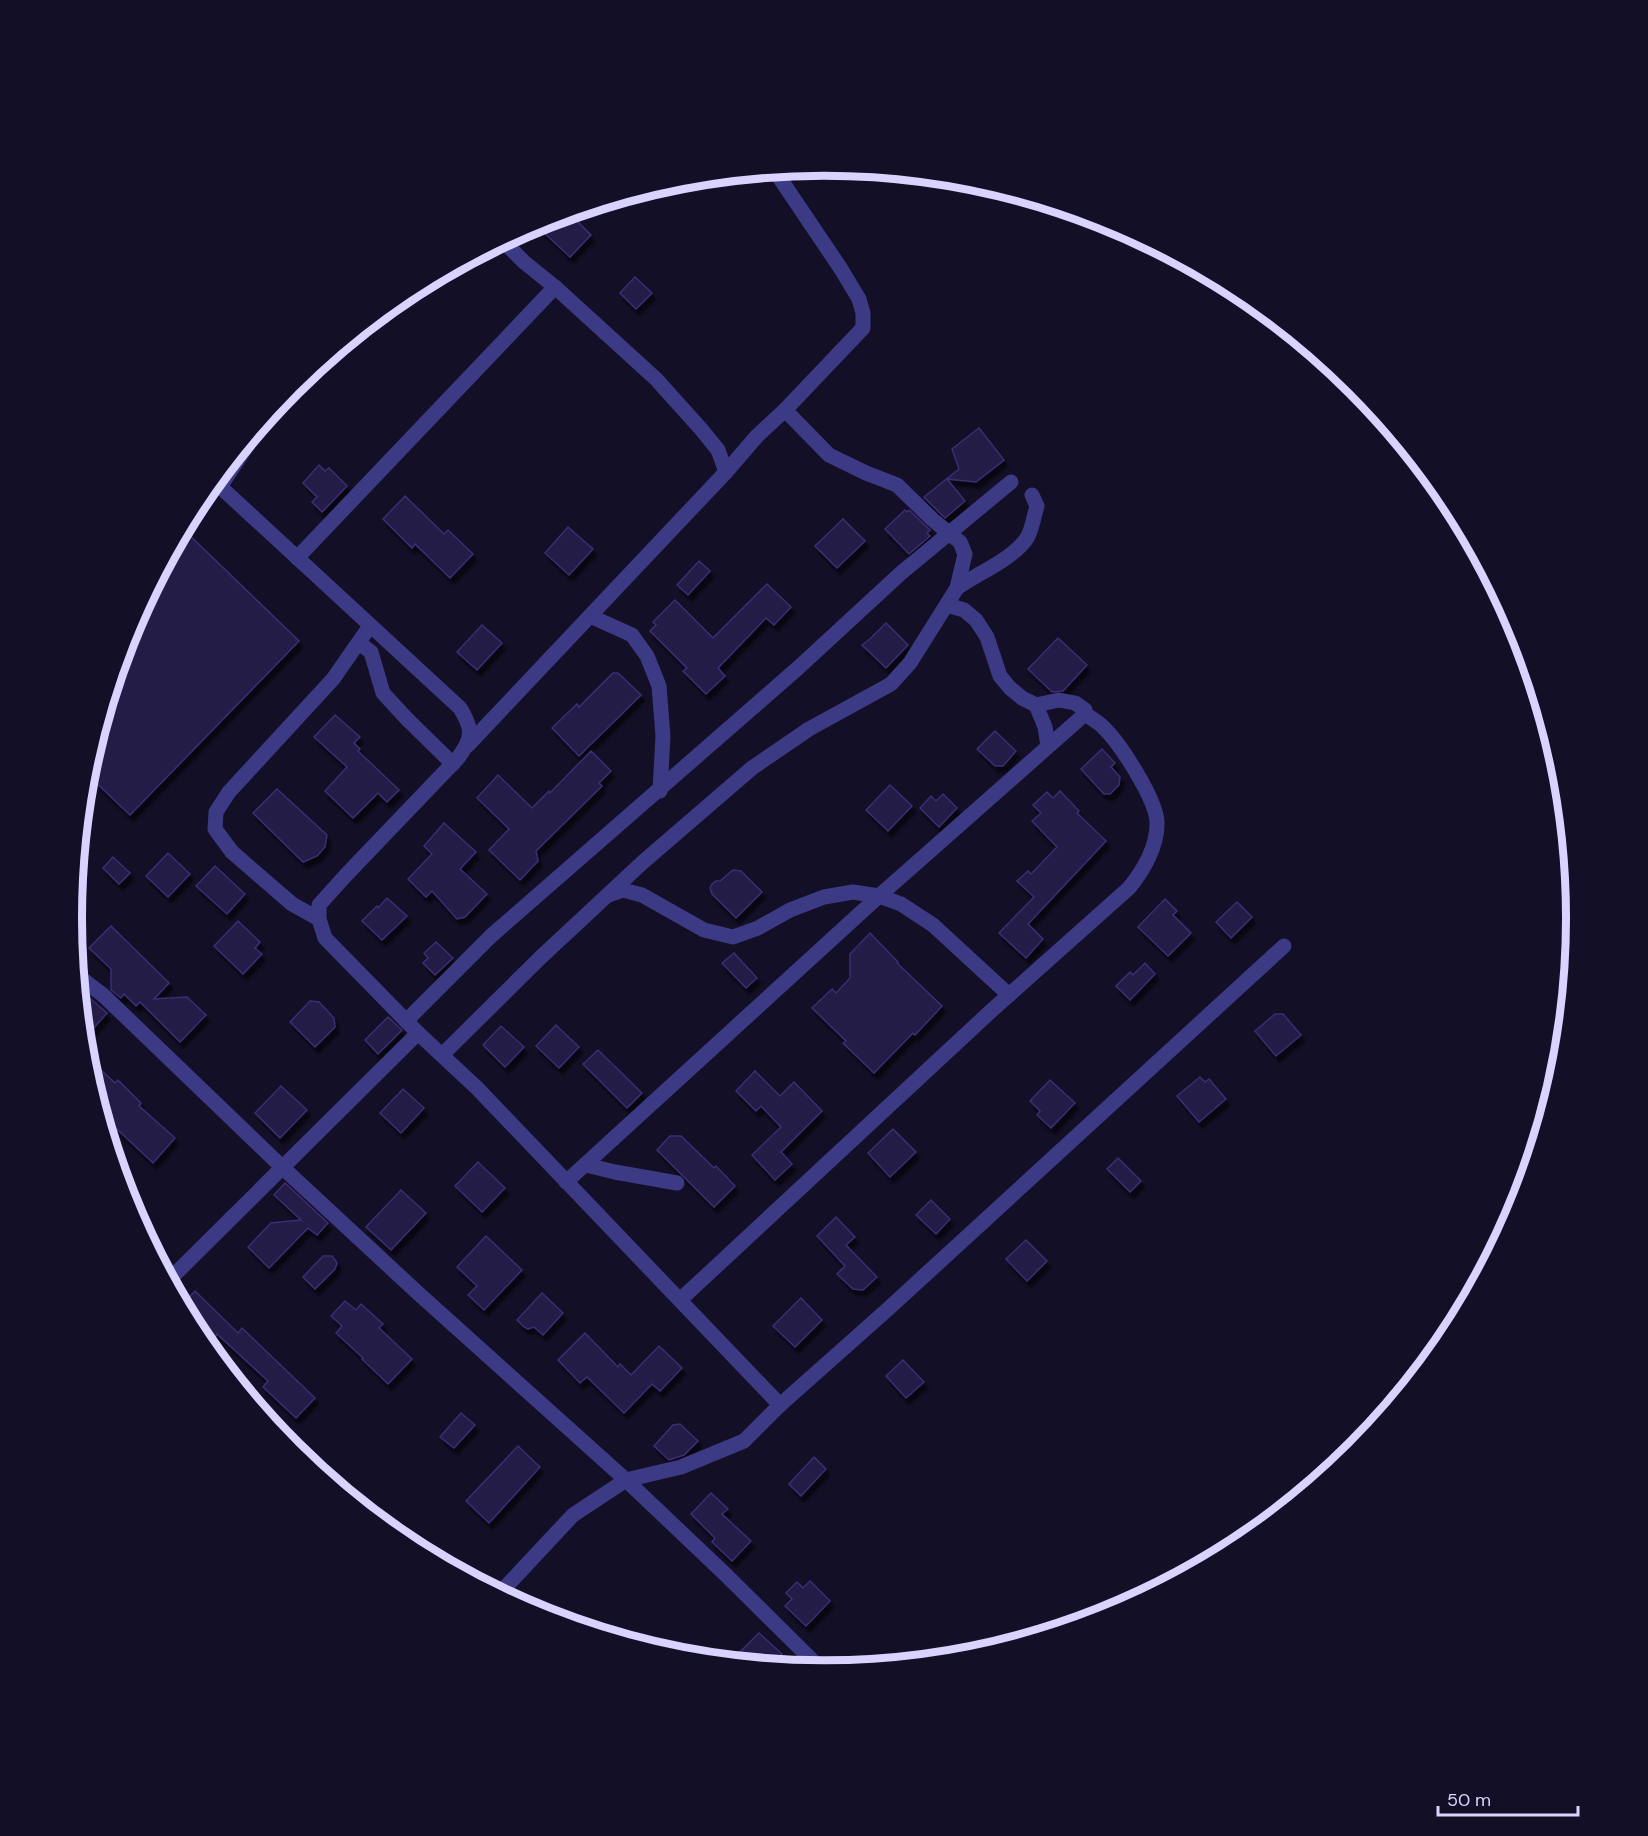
<svg xmlns="http://www.w3.org/2000/svg" width="1648" height="1836" viewBox="0 0 1648 1836" font-family="'DM Sans',sans-serif">
	<defs>
		<filter id="shadow"><feDropShadow dx="3.5" dy="6" stdDeviation="1.5" flood-color="#0009"/></filter>
	</defs>
	<rect width="100%" height="100%" fill="#130f26"/>
	<g fill="#241b47" stroke="#3b2d73" stroke-width="1.5" filter="url(#shadow)">
		<path d="M569 213 591 235 570 257 539 228 546 220Z"/>
		<path d="M635 277 652 293 636 309 620 293Z"/>
		<path d="M979 428 1004 460 976 482 947 479 965 501 945 518 924 497 959 469 952 449Z"/>
		<path d="M319 465 325 471 329 468 347 486 322 512 312 502 317 497 303 483Z"/>
		<path d="M405 496 444 534 448 530 473 554 450 578 415 544 412 548 383 519Z"/>
		<path d="M905 510 907 512 909 510 930 530 927 533 930 536 909 554 885 529Z"/>
		<path d="M843 519 865 541 837 568 815 546Z"/>
		<path d="M568 527 593 549 569 575 545 553Z"/>
		<path d="M183 529 299 641 130 815 86 773 87 771 129 630Z"/>
		<path d="M699 561 710 571 688 595 677 585Z"/>
		<path d="M767 584 791 607 774 625 766 618 718 668 725 676 706 694 683 671 687 668 650 631 656 625 653 622 675 600 713 638Z"/>
		<path d="M886 623 908 645 886 668 862 645 870 639Z"/>
		<path d="M482 625 502 643 477 670 457 652Z"/>
		<path d="M1058 638 1087 665 1063 691 1052 692 1028 669Z"/>
		<path d="M613 673H618L641 695 579 756 552 728 577 704 579 707Z"/>
		<path d="M335 715 360 737 354 743 360 749 358 751 399 790 387 802 378 793 353 818 325 791 347 767 314 737Z"/>
		<path d="M995 731 1016 751 1003 766H995L977 749Z"/>
		<path d="M1102 749 1115 763 1111 767 1120 777 1119 785 1110 794H1104L1081 769Z"/>
		<path d="M591 751 611 771 599 783 602 786 536 851 538 861 520 880 489 850 509 829 477 798 498 775 532 808 549 791 550 793Z"/>
		<path d="M890 785 912 806 888 831 866 810Z"/>
		<path d="M277 789 327 835 325 847 317 856 303 862 253 813Z"/>
		<path d="M1060 791 1079 811 1077 813 1106 841 1028 924 1043 939 1026 958 999 933 1034 897 1017 881 1028 871 1031 874 1057 847 1032 821 1041 813 1033 805 1047 792 1053 798Z"/>
		<path d="M943 794 957 808 939 827 920 808 931 796 936 801Z"/>
		<path d="M444 823 476 852 460 869 487 894 465 917 457 919 432 891 426 897 408 879 432 854 424 846Z"/>
		<path d="M168 853 190 874 168 897 146 876Z"/>
		<path d="M113 857 130 873 119 884 103 868Z"/>
		<path d="M215 866 245 894 227 914 196 886Z"/>
		<path d="M733 870 741 871 762 892 736 918 712 894 710 888 712 884 716 881H720Z"/>
		<path d="M387 898 407 916 382 940 362 921 377 906 378 908Z"/>
		<path d="M1165 899 1177 911 1173 915 1191 933 1168 956 1138 927Z"/>
		<path d="M1237 902 1252 917 1231 938 1216 922Z"/>
		<path d="M238 921 260 942 255 948 262 954 243 974 214 946Z"/>
		<path d="M111 926 169 983 154 999 187 997 206 1015 180 1042 140 1002 136 1006 124 994 121 998 111 990V969L89 948Z"/>
		<path d="M870 933 898 962 897 963 942 1006 915 1035 913 1033 874 1073 843 1043 846 1041 812 1008 832 989 836 993 850 978V954Z"/>
		<path d="M436 942 453 958 435 975 423 963 428 958 424 953Z"/>
		<path d="M734 953 757 978 746 988 722 963Z"/>
		<path d="M1145 963 1155 974 1130 1000 1116 986 1130 972 1133 975Z"/>
		<path d="M79 989 107 1013 84 1039Z"/>
		<path d="M310 1001 319 1002 334 1018 335 1027 315 1047 290 1022Z"/>
		<path d="M1275 1014H1283L1301 1035 1276 1056 1255 1031Z"/>
		<path d="M388 1017 402 1030 378 1054 365 1040Z"/>
		<path d="M556 1025 579 1047 559 1068 536 1046Z"/>
		<path d="M501 1026 524 1047 505 1067 483 1045Z"/>
		<path d="M598 1050 642 1093 627 1108 583 1064Z"/>
		<path d="M85 1055 115 1083 118 1080 141 1103 139 1106 175 1138 153 1163 102 1115 86 1064Z"/>
		<path d="M755 1071 780 1096 794 1082 822 1111 781 1152 792 1164 775 1180 752 1155 781 1127 761 1106 756 1111 736 1091Z"/>
		<path d="M1200 1077 1205 1082 1209 1079 1226 1099 1199 1122 1177 1096Z"/>
		<path d="M1050 1080 1075 1103 1051 1128 1037 1115 1040 1111 1030 1101Z"/>
		<path d="M281 1086 307 1110 280 1138 255 1113Z"/>
		<path d="M403 1089 424 1108 401 1133 380 1113Z"/>
		<path d="M893 1129 916 1152 890 1177 868 1153Z"/>
		<path d="M670 1136H681L714 1168 716 1166 735 1186 714 1207 657 1150Z"/>
		<path d="M1118 1158 1141 1181 1130 1192 1107 1169Z"/>
		<path d="M478 1162 505 1188 482 1212 455 1186Z"/>
		<path d="M285 1183 328 1223 317 1235 308 1228 269 1268 248 1247 271 1223 301 1220 274 1195Z"/>
		<path d="M401 1190 426 1213 391 1250 366 1227Z"/>
		<path d="M931 1200 950 1219 936 1234 916 1215Z"/>
		<path d="M836 1217 855 1237 846 1245 877 1277 863 1290 853 1289 837 1274 845 1266 817 1236Z"/>
		<path d="M486 1236 522 1270 484 1310 468 1295 477 1286 457 1267Z"/>
		<path d="M1026 1240 1047 1261 1027 1281 1006 1259Z"/>
		<path d="M323 1256H332L337 1263 335 1269 315 1289 303 1277Z"/>
		<path d="M195 1291 238 1333 242 1328 315 1398 296 1418 263 1387 268 1381 217 1334 215 1337 182 1305Z"/>
		<path d="M542 1293 563 1313 543 1335 534 1327 528 1329 524 1327 517 1320Z"/>
		<path d="M801 1298 822 1320 795 1347 773 1326Z"/>
		<path d="M345 1301 356 1310 361 1304 383 1324 379 1328 412 1359 388 1384 362 1359 363 1358 336 1333 342 1326 331 1316Z"/>
		<path d="M585 1333 618 1367 620 1364 631 1375 659 1346 682 1368 660 1391 652 1384 624 1413 587 1377 580 1383 558 1360Z"/>
		<path d="M903 1360 924 1382 906 1398 886 1376Z"/>
		<path d="M461 1413 475 1425 454 1448 440 1437Z"/>
		<path d="M680 1424 698 1441 684 1455 669 1460 654 1446 673 1425Z"/>
		<path d="M518 1446 540 1467 489 1523 466 1501Z"/>
		<path d="M814 1457 826 1469 801 1496 789 1484Z"/>
		<path d="M711 1493 728 1509 722 1514 751 1541 732 1561 712 1542 715 1538 691 1514Z"/>
		<path d="M810 1581 830 1601 806 1626 785 1606 792 1599 786 1593 797 1582 803 1588Z"/>
		<path d="M759 1633 782 1654 772 1665 749 1663 739 1653Z"/>
	</g>
	<g fill="none" stroke-linecap="round" stroke-linejoin="round">
		<g stroke="#3d3a85" stroke-width="15">
			<path d="M503 241 524 262 555 287 656 379 701 429 718 450 726 472"/>
			<path d="M214 481 460 708C473 729 473 738 458 758L346 875 319 905V919L325 938 418 1033 477 1088 780 1405"/>
			<path d="M220 487 262 423"/>
			<path d="M297 558 555 287"/>
			<path d="M957 588C978 573 1013 559 1027 538 1032 530 1034 516 1037 506L1032 495"/>
			<path d="M590 616 632 635 647 656 659 686 663 736 660 791"/>
			<path d="M359 643 371 652 383 693 407 719 453 764"/>
			<path d="M1036 705 1045 727 1048 746"/>
			<path d="M468 745 726 472 757 436 785 410 863 328V313L859 299 841 269 775 171"/>
			<path d="M609 895 623 890 642 895 704 930 733 937 758 928 790 910 824 897 853 892 879 896 901 904 933 925 1009 995"/>
			<path d="M319 919 292 904 232 852 215 829 216 812 229 792 333 679 370 626"/>
			<path d="M78 976 103 995 282 1167 419 1294 626 1480 726 1575 822 1670"/>
			<path d="M406 1021 491 936 798 668 901 573 1011 482"/>
			<path d="M442 1055 541 957 643 862 752 768 809 729 891 684 910 663 957 588 965 554 960 542 933 520 897 485 866 473 829 455 785 410"/>
			<path d="M586 1165 615 1172 677 1183"/>
			<path d="M566 1182 879 896 1085 714"/>
			<path d="M169 1280 418 1033"/>
			<path d="M680 1300 991 1011 1129 888C1143 871 1158 846 1157 822 1156 799 1120 743 1103 727 1098 722 1091 718 1085 714V710L1075 703 1059 700 1036 705 1022 698 1010 688 1000 676 987 637 976 620 964 610 947 605"/>
			<path d="M289 1446 298 1454"/>
			<path d="M500 1593 573 1515 626 1480 681 1467 744 1441 780 1405 888 1309 1284 946"/>
		</g>
	</g>
	<path d="M0 0H1648V1836H0ZM82 918a742 742 0 1 1 1484 0a742 742 0 1 1-1484 0Z" fill="#130f26" fill-rule="evenodd"/>
	<path fill="none" stroke="#d9d4ff" stroke-width="8" d="M82 918a742 742 0 1 1 1484 0a742 742 0 1 1-1484 0Z"/>
	<path d="M1438 1806v9h140v-9" fill="none" stroke="#d9d4ff" stroke-width="3"/>
	<text x="1447" y="1806" font-size="18" fill="#d9d4ff" stroke="#130f26" stroke-width="4.5" paint-order="stroke">50 m</text>
</svg>
